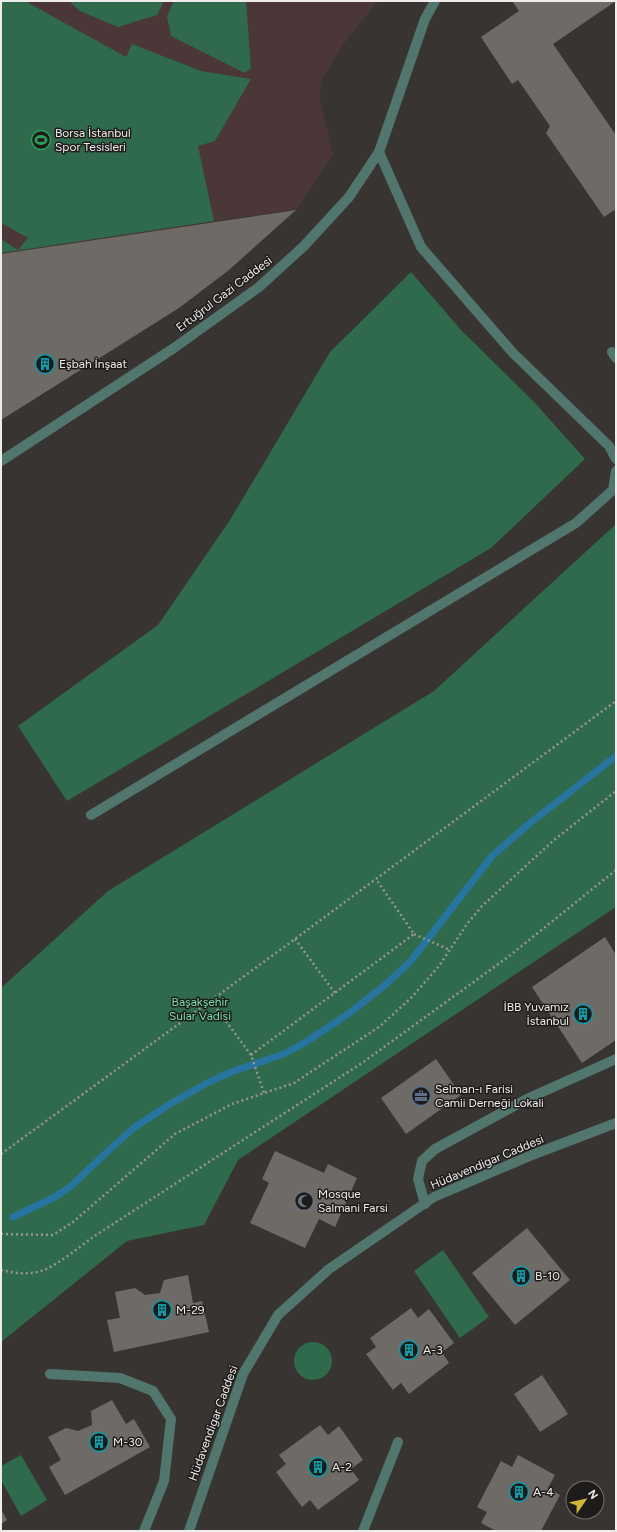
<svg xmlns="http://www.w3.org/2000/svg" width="617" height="1532" viewBox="0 0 617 1532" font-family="Figtree,sans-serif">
	<rect width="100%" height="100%" fill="#373431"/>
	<path fill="#4b3638" d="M1 1H378L345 42 321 80 320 99 333 154 297 209 1 254Z"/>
	<g fill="#2f6a4c">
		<path d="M1 1H25L126 57 132 44 201 71 251 79 215 141 198 146 214 221 1 253V239L18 250 28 238 1 223Z"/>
		<path d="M69 1H164L157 15 118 27 80 11Z"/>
		<path d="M174 1H246L251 68 245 73 171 36 167 16Z"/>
		<path d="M411 272 461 330 535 403 585 459 491 548 67 801 18 726 158 625 230 520 330 352Z"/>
		<path d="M616 524V907L238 1160 204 1225 127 1241 1 1342V988L108 891 434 691Z"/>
		<path d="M443 1250 489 1317 460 1338 414 1271Z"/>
		<circle cx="313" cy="1361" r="19"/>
		<path d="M21 1455 47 1500 21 1516 1 1480V1466Z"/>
	</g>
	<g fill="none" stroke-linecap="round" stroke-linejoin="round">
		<path stroke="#27759e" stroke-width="7" d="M13 1217 55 1197 70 1187 108 1151 135 1127 170 1104 207 1083 231 1072 284 1054 306 1042 348 1014 384 986 410 962 492 856 530 823 616 756"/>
	</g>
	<g fill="#6e6b67">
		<path d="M512 1H616L553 44 616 135V209L604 217 546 133 550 126 518 80 512 84 481 37 519 11Z"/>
		<path d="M296 210 229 270 179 308 1 420V254Z"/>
		<path d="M605 937 616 955V1040L582 1063 532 987Z"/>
		<path d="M436 1059 461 1095 406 1134 381 1098Z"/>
		<path d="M275 1151 324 1173 328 1164 357 1178 335 1227 319 1219 305 1248 250 1223 269 1183 262 1179Z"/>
		<path d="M527 1228 570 1280 515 1325 472 1273Z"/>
		<path d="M188 1275 193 1303 202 1301 209 1332 114 1352 107 1320 120 1318 115 1292 135 1288 145 1295 160 1293 164 1280Z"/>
		<path d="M411 1308 418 1318 429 1309 454 1343 442 1352 449 1363 409 1394 401 1383 393 1390 366 1354 376 1347 370 1338Z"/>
		<path d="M542 1375 568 1414 540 1432 514 1394Z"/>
		<path d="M112 1400 126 1424 134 1419 150 1447 65 1495 49 1467 61 1460 48 1437 66 1428 78 1431 92 1425 91 1411Z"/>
		<path d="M320 1425 328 1435 339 1426 363 1460 351 1469 359 1480 318 1510 310 1500 302 1507 276 1472 286 1464 279 1455Z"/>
		<path d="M518 1455 555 1475 548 1488 560 1495 541 1531H496L481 1523 487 1512 477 1507 501 1461 512 1467Z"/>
		<path d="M1 1509 7 1520 1 1524Z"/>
	</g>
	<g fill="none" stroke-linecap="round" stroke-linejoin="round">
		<g stroke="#989593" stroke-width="2.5" stroke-dasharray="2 3" stroke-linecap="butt">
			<path d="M414 934 450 950"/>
			<path d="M295 939 335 993"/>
			<path d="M211 1001 251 1055 264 1093"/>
			<path d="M251 1055 414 934 376 879"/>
			<path d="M1 1154 295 939 616 701"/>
			<path d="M1 1234 53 1235 73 1222 175 1134 232 1104 294 1083 379 1027 411 998 439 966 467 924 482 906 554 840 616 791"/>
			<path d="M1 1270C13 1273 28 1275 41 1271 57 1266 79 1247 93 1237L362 1063 508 957 616 870"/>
		</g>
		<g stroke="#51766e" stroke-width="10">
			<path d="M612 352 616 358"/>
			<path d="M425 1204 418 1179 422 1161 435 1149 529 1098 616 1059"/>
			<path d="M50 1374 120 1378 153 1391 171 1419 164 1481 144 1531"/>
			<path d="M363 1531 398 1442"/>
		</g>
		<g stroke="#51766e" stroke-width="10">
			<path d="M379 152 421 247 513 353 609 446 616 459"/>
			<path d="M91 815 576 523 613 490 616 471"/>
		</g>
		<g stroke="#51766e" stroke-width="10">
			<path d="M1 461 174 348 259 287 304 246 349 197 379 152 425 19 435 1"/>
			<path d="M189 1531 243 1374 278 1315 329 1269 434 1197 532 1155 616 1123"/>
		</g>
	</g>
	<defs>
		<symbol id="stadium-ring" viewBox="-11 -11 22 22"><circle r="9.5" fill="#1e1c1b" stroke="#2e9e5b" stroke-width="1.5"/><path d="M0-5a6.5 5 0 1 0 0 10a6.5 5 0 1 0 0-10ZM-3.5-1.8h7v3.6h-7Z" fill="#2e9e5b"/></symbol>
		<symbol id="building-ring" viewBox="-11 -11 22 22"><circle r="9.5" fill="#1e1c1b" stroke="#0f9aa8" stroke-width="1.5"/><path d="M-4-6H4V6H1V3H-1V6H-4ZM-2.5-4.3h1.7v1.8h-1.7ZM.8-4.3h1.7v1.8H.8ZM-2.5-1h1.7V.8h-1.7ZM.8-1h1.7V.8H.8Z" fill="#0f9aa8"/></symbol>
		<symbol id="office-ring" viewBox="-11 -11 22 22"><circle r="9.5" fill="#1e1c1b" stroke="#5c6f8a" stroke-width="1.5"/><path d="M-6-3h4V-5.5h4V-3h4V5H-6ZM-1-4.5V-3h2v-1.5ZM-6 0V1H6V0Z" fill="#5c6f8a"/></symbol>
		<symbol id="mosque-ring" viewBox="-11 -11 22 22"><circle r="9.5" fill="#1e1c1b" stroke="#6b7280" stroke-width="1.5"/><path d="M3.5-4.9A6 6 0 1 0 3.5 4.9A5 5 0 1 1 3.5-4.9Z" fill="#6b7280"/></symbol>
	</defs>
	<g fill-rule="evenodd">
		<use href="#stadium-ring" x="30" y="129" width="22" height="22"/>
		<use href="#building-ring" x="34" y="353" width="22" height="22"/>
		<use href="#building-ring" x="572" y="1003" width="22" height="22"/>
		<use href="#office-ring" x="410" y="1085" width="22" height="22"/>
		<use href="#mosque-ring" x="293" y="1190" width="22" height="22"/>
		<use href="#building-ring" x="510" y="1265" width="22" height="22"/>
		<use href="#building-ring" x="151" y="1299" width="22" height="22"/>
		<use href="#building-ring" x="398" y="1339" width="22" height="22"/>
		<use href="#building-ring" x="88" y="1431" width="22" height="22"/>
		<use href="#building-ring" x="307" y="1456" width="22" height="22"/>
		<use href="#building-ring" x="508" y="1481" width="22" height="22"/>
	</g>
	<g text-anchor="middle" stroke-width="3" stroke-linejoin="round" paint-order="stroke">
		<g font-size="12" fill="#efedeb" stroke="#1e1c1b" text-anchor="start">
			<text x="55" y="137">Borsa İstanbul<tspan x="55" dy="14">Spor Tesisleri</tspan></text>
			<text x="59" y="368">Eşbah İnşaat</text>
			<text x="569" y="1011" text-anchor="end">İBB Yuvamız<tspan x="569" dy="14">İstanbul</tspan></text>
			<text x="435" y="1093">Selman-ı Farisi<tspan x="435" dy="14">Camii Derneği Lokali</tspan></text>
			<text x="318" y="1198">Mosque<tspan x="318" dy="14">Salmani Farsi</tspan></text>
			<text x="535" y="1280">B-10</text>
			<text x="176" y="1314">M-29</text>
			<text x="423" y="1354">A-3</text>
			<text x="113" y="1446">M-30</text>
			<text x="332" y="1471">A-2</text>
			<text x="533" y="1496">A-4</text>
		</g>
		<g font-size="12" fill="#efedeb" stroke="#1e1c1b">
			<text transform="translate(224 294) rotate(-37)" y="4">Ertuğrul Gazi Caddesi</text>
			<text transform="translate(487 1162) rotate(-23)" y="4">Hüdavendigar Caddesi</text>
			<text transform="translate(213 1423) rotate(-70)" y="4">Hüdavendigar Caddesi</text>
		</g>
		<g font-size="12" fill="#75e0a8" stroke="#1e1c1b">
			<text x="200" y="1006">Başakşehir<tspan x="200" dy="14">Sular Vadisi</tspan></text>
		</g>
	</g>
	<rect width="617" height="1532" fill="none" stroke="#efedeb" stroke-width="4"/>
	<g transform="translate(585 1500) rotate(56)"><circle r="19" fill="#1e1c1b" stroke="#72706e"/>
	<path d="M0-3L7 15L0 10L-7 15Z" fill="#d0b736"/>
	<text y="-6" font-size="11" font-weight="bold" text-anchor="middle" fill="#efedeb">N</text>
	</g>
</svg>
